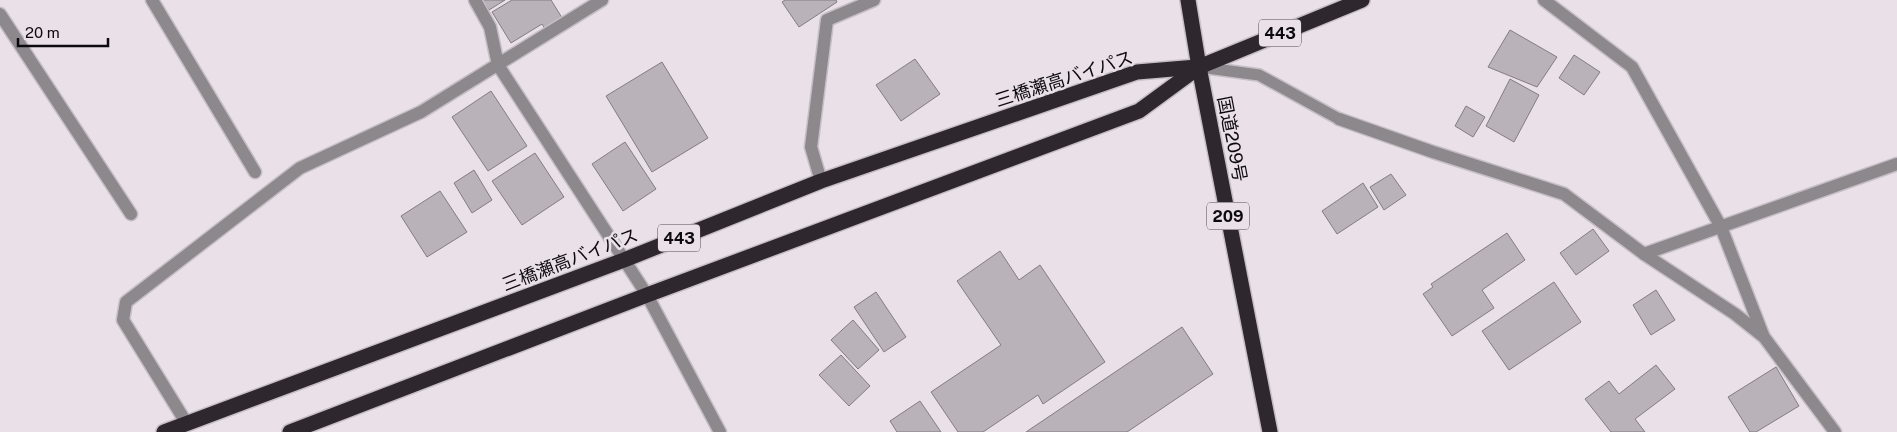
<svg xmlns="http://www.w3.org/2000/svg" width="1897" height="432" viewBox="0 0 1897 432" font-family="'Public Sans','Noto Sans JP',sans-serif">
	<rect width="100%" height="100%" fill="#e9e0e8"/>
	<g fill="#bab2b9" stroke="#847c83">
		<path d="M482 0H505L489 10Z"/>
		<path d="M512 0H551L564 21 547 32 542 24 511 43 492 12Z"/>
		<path d="M785 0H836L837 2 799 27 782 2Z"/>
		<path d="M1510 30 1557 57 1537 87 1488 67Z"/>
		<path d="M1574 55 1600 72 1584 95 1559 78Z"/>
		<path d="M915 59 940 94 901 121 876 85Z"/>
		<path d="M662 62 708 138 652 172 606 96Z"/>
		<path d="M1510 79 1539 95 1514 142 1486 126Z"/>
		<path d="M491 91 527 146 488 171 452 117Z"/>
		<path d="M1466 106 1485 117 1473 137 1455 126Z"/>
		<path d="M625 142 656 189 623 211 592 164Z"/>
		<path d="M535 153 564 197 522 225 492 181Z"/>
		<path d="M474 170 492 200 472 213 454 183Z"/>
		<path d="M1391 174 1406 195 1384 210 1370 187Z"/>
		<path d="M1363 183 1378 207 1337 234 1322 211Z"/>
		<path d="M440 191 467 232 427 257 401 216Z"/>
		<path d="M1593 229 1609 251 1576 275 1560 253Z"/>
		<path d="M1507 233 1525 260 1482 290 1494 308 1452 336 1423 294 1433 287 1431 284Z"/>
		<path d="M1000 251 1019 280 1040 265 1105 362 1043 404 1038 395 983 432H958L931 392 1001 345 957 281Z"/>
		<path d="M1554 282 1581 322 1509 370 1482 331Z"/>
		<path d="M1656 290 1675 320 1651 335 1633 305Z"/>
		<path d="M876 292 906 337 884 352 854 307Z"/>
		<path d="M853 320 879 350 858 369 831 340Z"/>
		<path d="M1182 327 1213 374 1127 432H1026Z"/>
		<path d="M841 355 870 386 849 406 819 375Z"/>
		<path d="M1656 365 1675 389 1635 419 1645 432H1611L1585 399 1609 381 1619 394Z"/>
		<path d="M1776 367 1799 406 1756 432H1750L1728 397Z"/>
		<path d="M920 401 941 432H897L890 421Z"/>
	</g>
	<g fill="none" stroke-linecap="round" stroke-linejoin="round">
		<defs>
			<path id="lane" d="M1200 67 1259 75 1339 119"/>
			<g id="street">
				<path d="M152 0 255 172"/>
				<path d="M475 0 490 27 498 65 647 295 720 432"/>
				<path d="M1544 0 1632 67 1721 227 1763 335"/>
				<path d="M0 14 131 214"/>
				<path d="M1339 119 1433 152 1564 194 1644 254 1735 314 1764 337 1835 432"/>
				<path d="M821 181 811 147 827 20 874 0"/>
				<path d="M1644 254 1897 164"/>
				<path d="M187 424 123 320 126 302 300 168 421 112 602 0"/>
			</g>
			<g id="highway">
				<path d="M1188 0 1199 67 1270 432"/>
				<path d="M164 432 624 260 821 181 1137 72 1197 67"/>
				<path d="M290 432 647 295 1139 111 1199 67 1362 0"/>
			</g>
		</defs>
		<use href="#lane" stroke="#c6bec5" stroke-width="14"/>
		<use href="#street" stroke="#c6bec5" stroke-width="15"/>
		<use href="#highway" stroke="#c6bec5" stroke-width="18"/>
		<use href="#lane" stroke="#8c888b" stroke-width="11"/>
		<use href="#street" stroke="#8c888b" stroke-width="12"/>
		<use href="#highway" stroke="#2e272d" stroke-width="15"/>
	</g>
	<g text-anchor="middle" stroke-width="5" stroke-linejoin="round" paint-order="stroke">
		<g fill="#e9e0e8" stroke="#4f4a4f" stroke-width="1">
			<rect x="1259" y="19.5" width="42" height="27" rx="4"/>
			<rect x="1207" y="202.5" width="42" height="27" rx="4"/>
			<rect x="658" y="224.5" width="42" height="27" rx="4"/>
		</g>
		<g font-size="16" font-weight="bold" fill="#0d0a0d">
			<text x="1280" y="39">443</text>
			<text x="1228" y="222">209</text>
			<text x="679" y="244">443</text>
		</g>
		<g font-size="18" fill="#0d0a0d" stroke="#e9e0e8">
			<text transform="translate(1064 79) rotate(-18)" y="6">三橋瀬高バイパス</text>
			<text transform="translate(1232 139) rotate(79)" y="6">国道209号</text>
			<text transform="translate(570 260) rotate(-21)" y="6">三橋瀬高バイパス</text>
		</g>
	</g>
	<path d="M18 38v8h90v-8" fill="none" stroke="#0d0a0d" stroke-width="2.5"/>
	<text x="25" y="38" font-size="15" fill="#0d0a0d" stroke="#e9e0e8" stroke-width="4" paint-order="stroke">20 m</text>
</svg>
